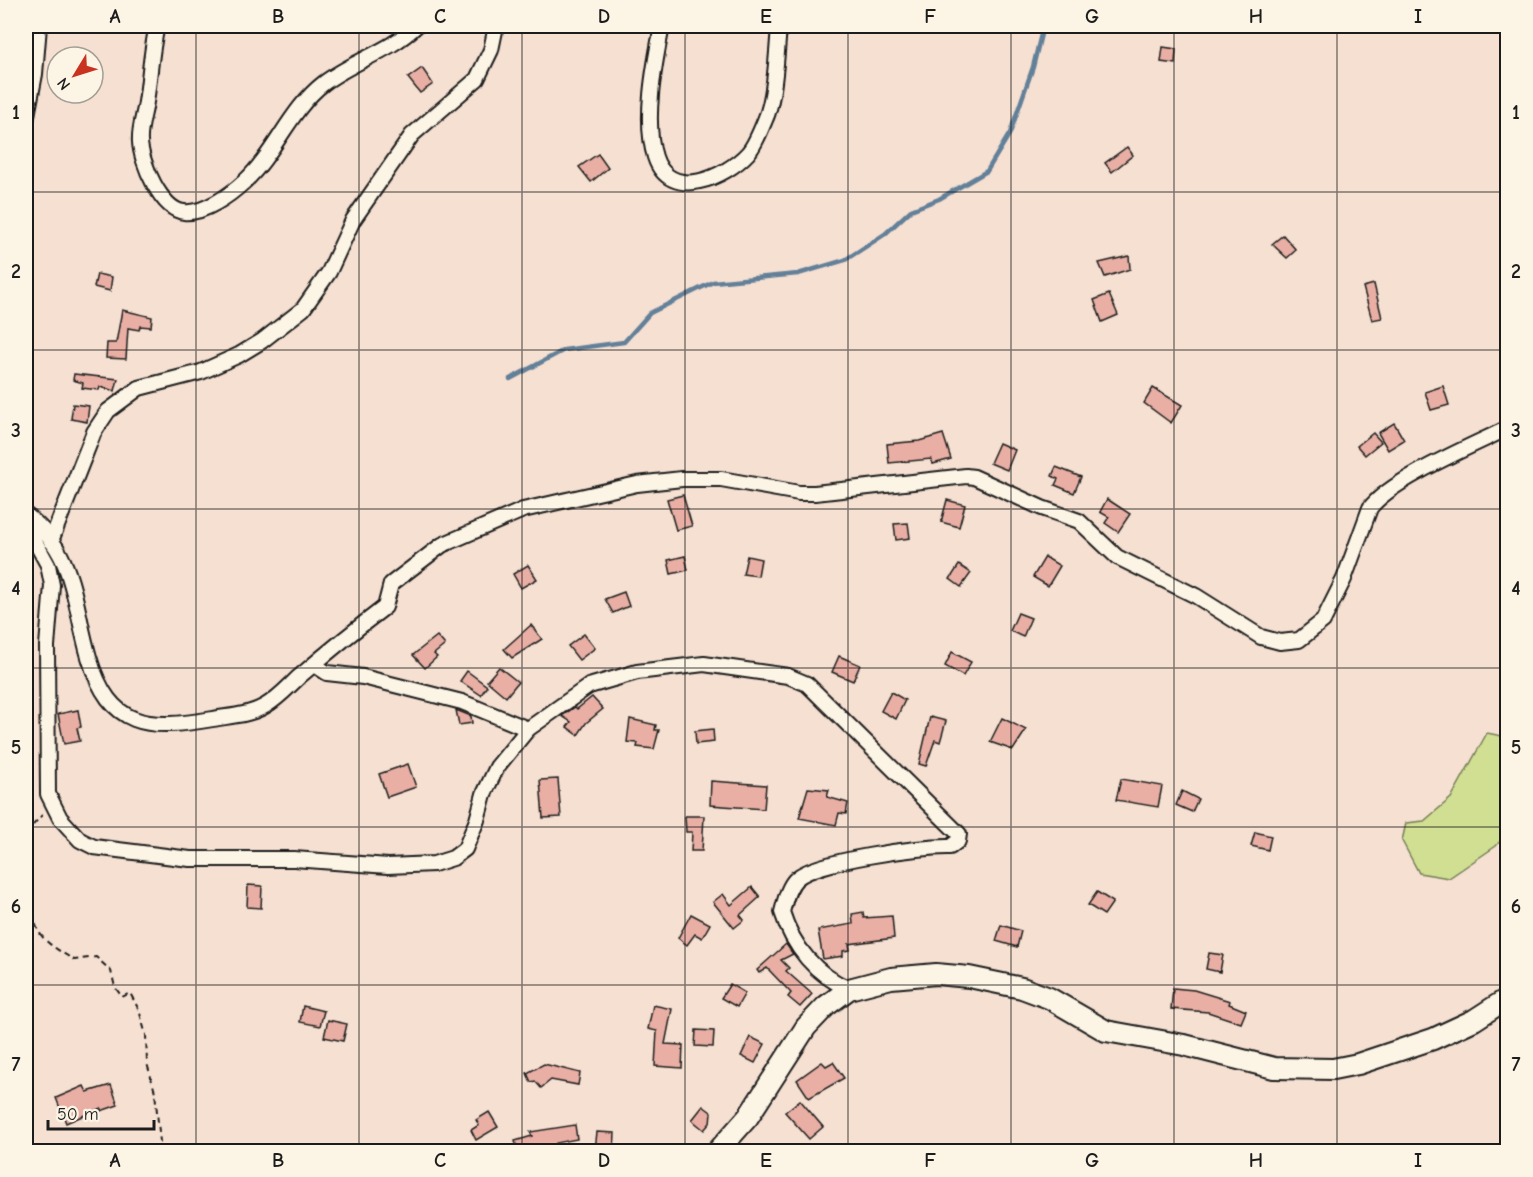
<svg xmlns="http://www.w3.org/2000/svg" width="1533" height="1177" viewBox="0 0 1533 1177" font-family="'Comic Neue',sans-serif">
	<rect width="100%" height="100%" fill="#f6e0d2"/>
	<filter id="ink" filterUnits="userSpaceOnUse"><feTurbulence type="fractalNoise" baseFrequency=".0167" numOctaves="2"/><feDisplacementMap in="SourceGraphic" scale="12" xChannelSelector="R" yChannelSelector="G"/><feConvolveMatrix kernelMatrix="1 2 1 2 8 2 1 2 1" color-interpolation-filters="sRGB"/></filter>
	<g filter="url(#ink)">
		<path fill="#d0df92" stroke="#767e57" stroke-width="1.5" d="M1487 733 1507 737V833L1496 846 1449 878 1419 873 1402 841 1406 823 1424 821 1451 798Z"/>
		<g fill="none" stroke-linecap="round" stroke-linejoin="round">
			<path stroke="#638099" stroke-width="4.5" d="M510 379 564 350 624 342 650 313 713 282 798 274 845 260 885 234 911 210 939 199 987 171 1010 133 1033 67 1043 26"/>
		</g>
		<g fill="#e9afa4" stroke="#1c1c1c" stroke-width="1.5">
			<path d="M1163 47 1176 49 1175 64 1161 62Z"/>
			<path d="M422 68 433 84 420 93 408 78Z"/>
			<path d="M1127 147 1133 155 1112 172 1105 163Z"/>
			<path d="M598 154 608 168 591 182 579 167Z"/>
			<path d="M1283 235 1296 250 1287 258 1272 244Z"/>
			<path d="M1129 256 1130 269 1105 277 1099 263Z"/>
			<path d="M97 274 112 277 110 291 94 287Z"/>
			<path d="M1374 284 1382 318 1372 320 1363 287Z"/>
			<path d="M1109 294 1118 315 1102 322 1094 300Z"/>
			<path d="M122 310 152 317 151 327 140 326 139 330 128 328 126 359 106 358 107 343H116Z"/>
			<path d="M74 374 118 379 115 391 100 387 99 390 82 388 83 383 73 380Z"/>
			<path d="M1443 386 1449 405 1431 410 1425 392Z"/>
			<path d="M1153 388 1182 405 1171 423 1144 403Z"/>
			<path d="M73 404 89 406 87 422 71 419Z"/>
			<path d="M1394 423 1404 440 1388 450 1378 433Z"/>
			<path d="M1373 433 1381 442 1365 455 1357 446Z"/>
			<path d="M943 434 951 459 933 464 931 459 889 463 887 444 919 441Z"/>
			<path d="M999 443 1015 450 1007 470 990 463Z"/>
			<path d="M1056 467 1081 477 1074 493 1055 485 1058 479 1052 476Z"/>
			<path d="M683 495 692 526 676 530 667 499Z"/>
			<path d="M1107 499 1130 514 1118 532 1105 523 1109 517 1100 512Z"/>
			<path d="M947 500 965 505 959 527 941 522Z"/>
			<path d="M908 523 910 538 896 540 894 524Z"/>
			<path d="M685 556 688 570 671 574 668 560Z"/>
			<path d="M747 556 761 559 758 576 743 574Z"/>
			<path d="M1045 557 1060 566 1048 586 1033 577Z"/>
			<path d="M528 565 537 579 521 588 513 574Z"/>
			<path d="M959 565 971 573 961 587 950 579Z"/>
			<path d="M624 592 629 606 613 613 605 599Z"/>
			<path d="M1018 613 1031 618 1023 637 1010 631Z"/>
			<path d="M531 625 542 639 512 658 504 649Z"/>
			<path d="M584 634 595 648 579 660 568 646Z"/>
			<path d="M437 636 445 645 434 654 437 657 425 668 413 655Z"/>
			<path d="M952 652 971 662 963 676 945 666Z"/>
			<path d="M839 656 860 665 853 681 832 672Z"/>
			<path d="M499 667 518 682 506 697 487 681Z"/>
			<path d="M467 671 487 686 481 695 460 681Z"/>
			<path d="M891 692 905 700 896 719 881 711Z"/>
			<path d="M592 697 603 709 586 723 578 735 567 727 571 722 562 716 575 707 577 709Z"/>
			<path d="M78 710 81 727 77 728 80 741 64 744 58 714Z"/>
			<path d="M456 710 471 716 472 723 459 725Z"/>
			<path d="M930 717 946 721 940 742 935 740 926 766 919 764Z"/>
			<path d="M1002 718 1026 730 1013 750 990 742Z"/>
			<path d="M630 719 656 725 655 730H659L654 749 637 747 638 743 627 742Z"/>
			<path d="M713 729 714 742 696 744 695 731Z"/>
			<path d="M408 764 416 787 387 797 379 774Z"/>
			<path d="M558 779 561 817 543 818 540 780Z"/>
			<path d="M1121 779 1162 786 1158 807 1116 800Z"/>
			<path d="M711 781 766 785 764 809 710 805Z"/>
			<path d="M808 788 829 790 827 797 848 803 846 814 839 813 836 825 799 818Z"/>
			<path d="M1182 791 1198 799 1192 812 1176 805Z"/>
			<path d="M685 816H704L702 851H691L692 832H686Z"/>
			<path d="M1255 832 1271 836 1268 850 1251 846Z"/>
			<path d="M248 885 262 886 261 908 247 907Z"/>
			<path d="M752 887 760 897 740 915 744 920 734 928 713 902 723 894 731 905Z"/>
			<path d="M1097 892 1113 902 1104 915 1088 905Z"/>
			<path d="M863 912 864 918 892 916 894 938 849 944 850 950 843 951V956L823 959 818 930 853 924 852 914Z"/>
			<path d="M691 914 710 924 702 938 695 934 687 945 678 938Z"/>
			<path d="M1001 925 1021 931 1017 947 996 941Z"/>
			<path d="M786 944 793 954 781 960 789 968 786 971 812 994 800 1007 788 997 791 993 767 968 759 973 757 970Z"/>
			<path d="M1209 953 1223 955 1220 972 1206 969Z"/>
			<path d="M730 984 745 993 737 1007 721 998Z"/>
			<path d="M1173 988 1194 990 1230 1001 1229 1004 1246 1011 1241 1023 1208 1012 1171 1009Z"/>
			<path d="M653 1005 672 1009 665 1044 683 1045 682 1068 655 1066 657 1031 648 1029Z"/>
			<path d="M303 1006 324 1011 320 1026 300 1022Z"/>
			<path d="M328 1020 347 1024 343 1041 324 1037Z"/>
			<path d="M696 1030 714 1031 713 1047 695 1046Z"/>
			<path d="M750 1037 765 1044 755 1063 741 1056Z"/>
			<path d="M822 1062 826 1066 833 1062 844 1078 809 1098 797 1080Z"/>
			<path d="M544 1064 580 1073 578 1085 551 1080 541 1088 535 1081 531 1082 527 1073Z"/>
			<path d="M111 1085 118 1105 101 1111V1108L66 1123 56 1098 84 1086 87 1092Z"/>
			<path d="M800 1100 823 1127 809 1139 785 1112Z"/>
			<path d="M703 1106 711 1112 710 1123 704 1130 692 1120Z"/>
			<path d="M489 1112 498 1127 476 1140 471 1130 479 1125 476 1120Z"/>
			<path d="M575 1125 577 1139 556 1143V1145L534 1152H518L515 1141 532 1136 530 1132Z"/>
			<path d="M597 1132 615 1133 614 1151 595 1150Z"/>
		</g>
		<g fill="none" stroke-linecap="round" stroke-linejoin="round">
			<defs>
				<g id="street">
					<path d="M157 26C151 50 150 77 146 102 144 116 139 128 140 142 141 162 161 210 184 212 204 214 230 195 244 182 275 154 290 109 324 83 353 61 389 52 416 26"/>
					<path d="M662 26C655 62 643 120 655 157 670 203 726 177 748 153 755 145 761 130 765 120 775 99 777 50 779 26"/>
					<path d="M26 121 35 74 39 26"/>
					<path d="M26 515C76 552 73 603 89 657 110 729 148 730 213 719 230 716 250 715 265 706 279 698 289 686 300 676 328 652 356 629 385 607L391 584 442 545 523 510 637 484 682 479H721L799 493H815L966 476 974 477 1042 508 1079 521 1117 557 1196 596 1261 637 1280 642 1299 640 1323 621 1344 579 1370 508C1392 479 1472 446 1508 428"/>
					<path d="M26 525 48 565 52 585 47 646 48 794 60 818 80 840 94 847 190 859H294L388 866 434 864 453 858 465 849 477 820 484 794 497 767 528 729 589 686 637 672 704 664 788 676 807 684 959 834 958 841 950 847C921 846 816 861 797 878 788 886 785 901 782 912 793 947 816 975 849 989"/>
					<path d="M51 541 94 432 108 411 139 388 201 372 239 355 262 341 303 309 329 272 353 220 412 135 477 79 491 50 496 26"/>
					<path d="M315 665 327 673 363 677 462 702 528 729"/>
				</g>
				<path id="secondary" d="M717 1152 748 1117 806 1027 826 1006 849 989 891 978 936 974 969 977 1022 988 1049 998 1106 1031 1184 1045 1274 1068 1333 1069 1358 1064 1433 1039 1474 1020 1508 998"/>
			</defs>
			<use href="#street" stroke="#1c1c1c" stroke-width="18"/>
			<use href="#secondary" stroke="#1c1c1c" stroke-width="24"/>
			<g stroke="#1c1c1c" stroke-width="2" stroke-dasharray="6 4.5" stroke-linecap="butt">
				<path d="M26 833 42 815"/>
				<path d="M26 894C34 903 32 918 38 930 45 944 62 952 74 960L96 957 111 971 115 987 122 997 130 993 139 1010 146 1035 147 1063 155 1092 161 1152"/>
			</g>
			<use href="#street" stroke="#fcf5e5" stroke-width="14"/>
			<use href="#secondary" stroke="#fcf5e5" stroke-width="20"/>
		</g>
	</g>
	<path fill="none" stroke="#1c1c1c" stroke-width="1.5" stroke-opacity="0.55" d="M196 26V1152M359 26V1152M522 26V1152M685 26V1152M848 26V1152M1011 26V1152M1174 26V1152M1337 26V1152M26 192H1508M26 350H1508M26 509H1508M26 668H1508M26 827H1508M26 985H1508"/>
	<rect width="1533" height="1177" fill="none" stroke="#fcf5e5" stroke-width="66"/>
	<g transform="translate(75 75) rotate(232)"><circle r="28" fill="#fcf5e5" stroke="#a29e95" stroke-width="1.5"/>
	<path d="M0-4.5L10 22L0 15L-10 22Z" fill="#c8321e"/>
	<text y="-9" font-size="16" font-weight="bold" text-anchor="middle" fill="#1c1c1c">N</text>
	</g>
	<path d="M48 1120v9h106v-9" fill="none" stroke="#1c1c1c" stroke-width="3"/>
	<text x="57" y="1120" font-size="18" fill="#1c1c1c" stroke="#fcf5e5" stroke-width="4.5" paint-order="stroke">50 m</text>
	<rect x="33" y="33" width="1467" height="1111" fill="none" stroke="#1c1c1c" stroke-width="2"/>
	<g font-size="20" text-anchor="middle" font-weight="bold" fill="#1c1c1c">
		<text x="115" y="23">A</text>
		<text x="278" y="23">B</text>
		<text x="440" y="23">C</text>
		<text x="604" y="23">D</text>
		<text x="766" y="23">E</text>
		<text x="930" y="23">F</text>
		<text x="1092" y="23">G</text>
		<text x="1256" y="23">H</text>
		<text x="1418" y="23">I</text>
		<text x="16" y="119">1</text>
		<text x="1516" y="119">1</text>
		<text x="16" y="278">2</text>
		<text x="1516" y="278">2</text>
		<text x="16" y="437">3</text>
		<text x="1516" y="437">3</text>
		<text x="16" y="595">4</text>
		<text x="1516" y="595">4</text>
		<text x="16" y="754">5</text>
		<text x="1516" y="754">5</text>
		<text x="16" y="913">6</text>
		<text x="1516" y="913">6</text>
		<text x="16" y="1071">7</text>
		<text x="1516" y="1071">7</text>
		<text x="115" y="1167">A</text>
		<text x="278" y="1167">B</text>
		<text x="440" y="1167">C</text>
		<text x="604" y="1167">D</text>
		<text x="766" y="1167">E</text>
		<text x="930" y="1167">F</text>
		<text x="1092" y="1167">G</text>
		<text x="1256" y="1167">H</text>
		<text x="1418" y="1167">I</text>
	</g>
</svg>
